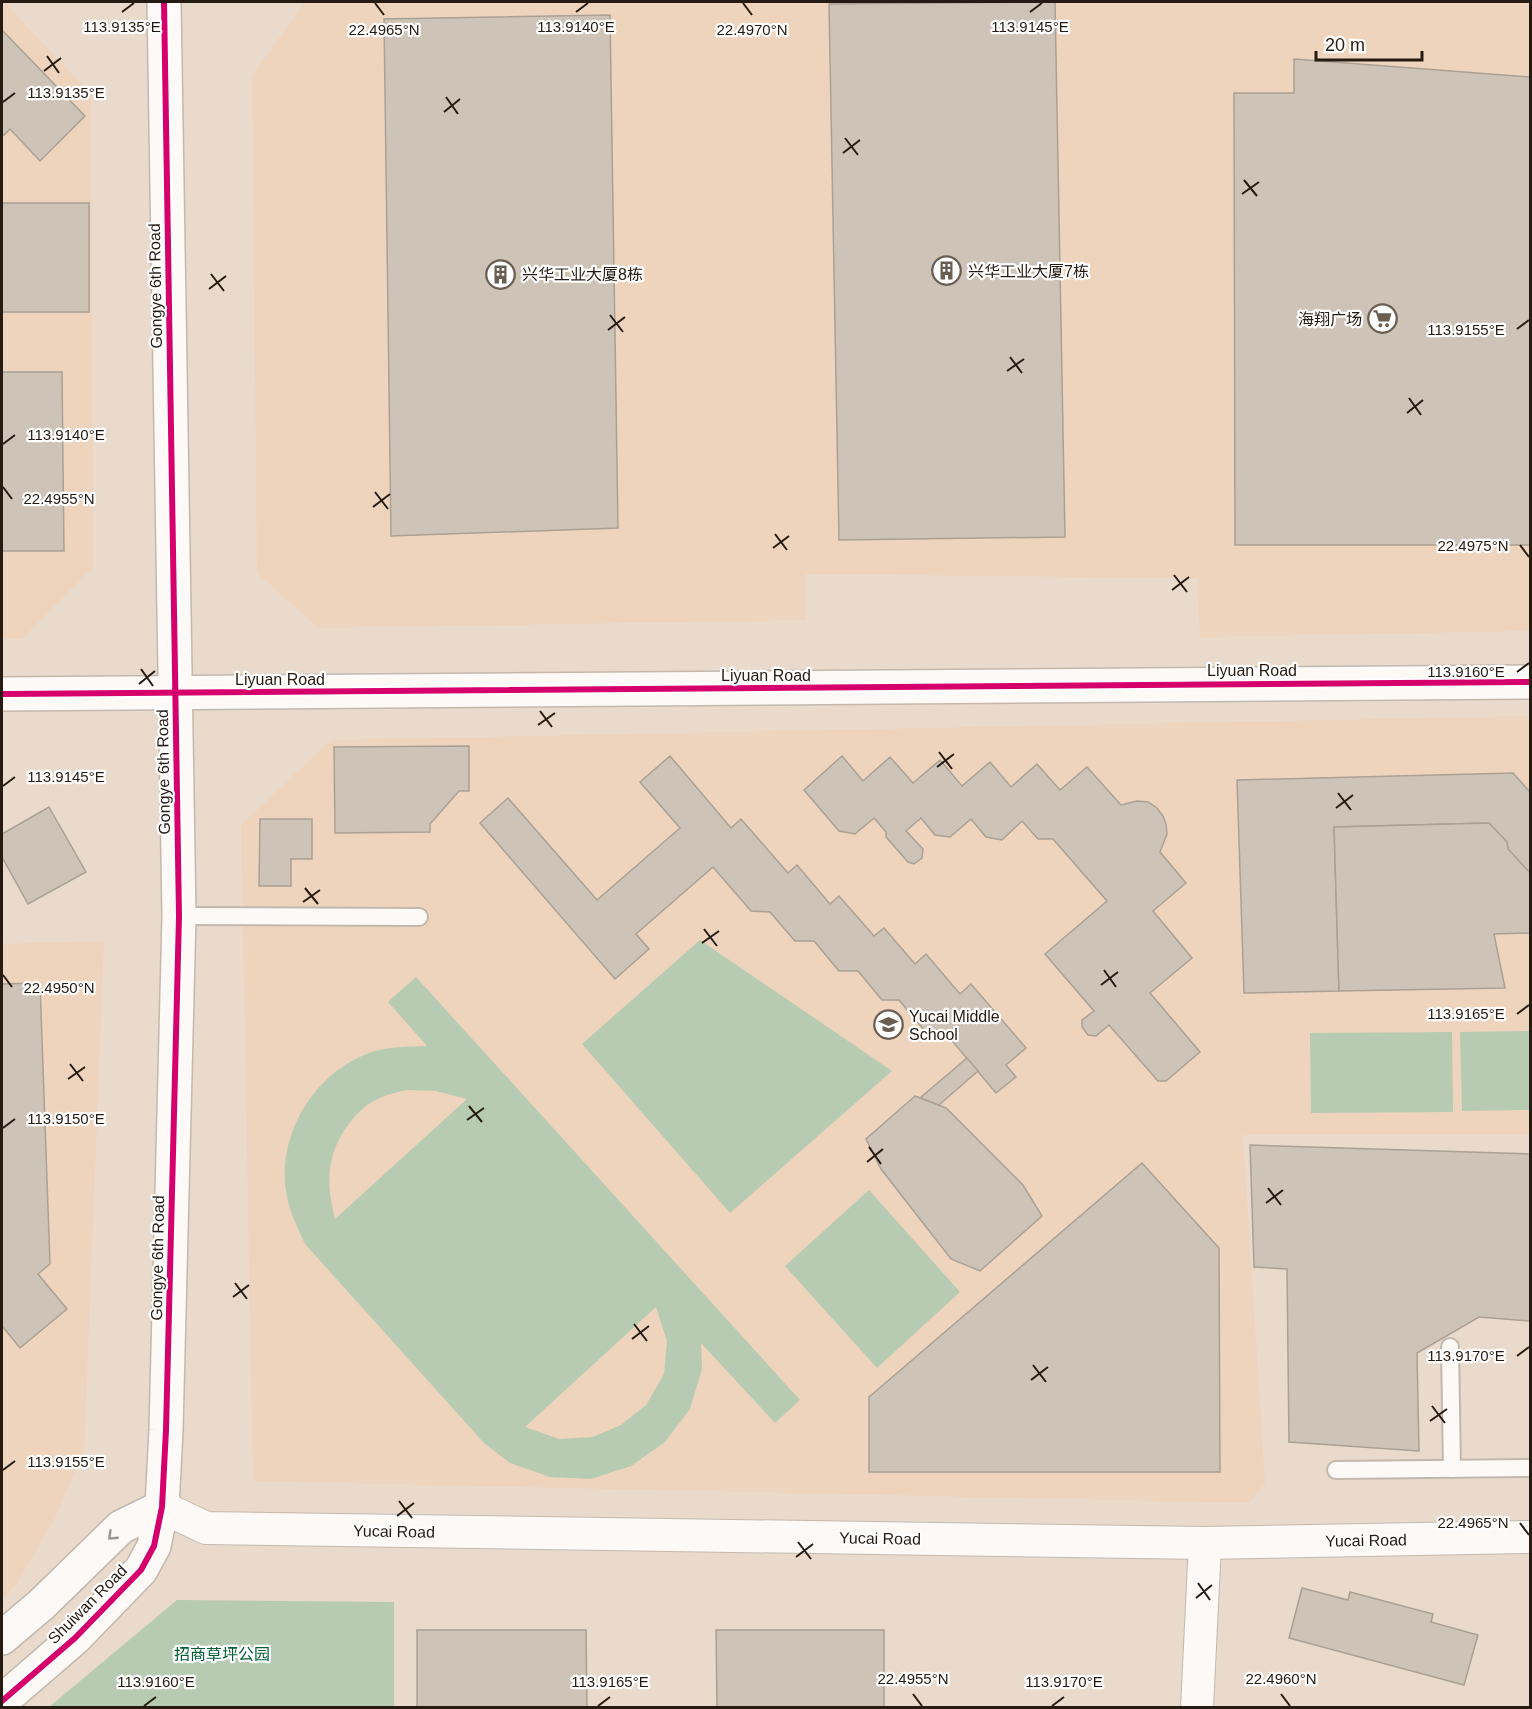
<svg xmlns="http://www.w3.org/2000/svg" width="1532" height="1709" viewBox="0 0 1532 1709" font-family="Arial,'Noto Sans SC',sans-serif">
	<rect width="100%" height="100%" fill="#e9dacc"/>
	<g fill="#eed4bd">
		<path d="M2 2H4L91 94 93 567 22 639H2Z"/>
		<path d="M305 2H1530V631L1200 637 1197 578 806 574V620L318 628 257 573 252 76Z"/>
		<path d="M1530 716V1135H1243L1265 1483 1249 1503 253 1481 241 825 331 740Z"/>
		<path d="M104 941 84 1452 54 1520 16 1585 2 1598V944Z"/>
	</g>
	<g fill="#b6cbb2" fill-rule="evenodd">
		<path d="M700 940 892 1071 730 1213 582 1044Z"/>
		<path d="M416 977 800 1400 775 1423 701 1343 702 1369 690 1409 665 1442 631 1466 591 1479 550 1477 510 1463 484 1443 305 1244C296 1225 287 1206 285 1184 281 1130 314 1076 364 1055 384 1046 405 1047 427 1046L388 1002ZM407 1090 436 1091 467 1099 335 1219C326 1184 326 1155 348 1125 356 1114 367 1103 380 1098 388 1094 398 1092 407 1090ZM656 1307 667 1341 664 1374 646 1405 621 1425 593 1437 559 1439 525 1427Z"/>
		<path d="M1530 1031V1110L1462 1111 1460 1032Z"/>
		<path d="M1452 1032 1453 1112 1311 1113 1310 1033Z"/>
		<path d="M869 1190 960 1292 877 1368 785 1266Z"/>
		<path d="M177 1600 394 1602V1707H49Z"/>
	</g>
	<g fill="#cec3b7" stroke="#aaa094" stroke-width="1.5">
		<path d="M1055 2 1065 537 839 540 829 4Z"/>
		<path d="M610 15 618 528 391 536 384 19Z"/>
		<path d="M2 30 85 116 40 161 10 129 4 135H2Z"/>
		<path d="M1294 59 1530 77V545H1235L1234 93H1294Z"/>
		<rect x="2" y="203" width="87" height="109"/>
		<path d="M2 372H62L64 551H2Z"/>
		<path d="M469 746V791H459L430 824V832L335 833 334 747Z"/>
		<path d="M670 756 731 828 741 819 788 873 797 865 830 904 839 896 874 936 884 928 915 964 926 954 960 994 971 984 1026 1048 1006 1065 1016 1077 996 1093 943 1030 925 1031 899 1000H882L858 971H839L814 941H795L770 912 751 911 713 867 636 934 649 949 615 979 480 823 508 798 597 900 680 828 640 782Z"/>
		<path d="M842 756 863 781 890 757 913 783 940 760 962 786 990 762 1011 787 1037 764 1060 790 1087 767 1121 805 1137 801 1148 802 1157 808 1163 816 1166 824 1167 834 1160 852 1186 883 1153 911 1192 958 1150 993 1200 1052 1166 1081H1158L1109 1025 1096 1036 1088 1035 1082 1027V1020L1094 1011 1045 954 1107 901 1053 839H1038L1022 821 1002 840 986 837 971 819 950 837 935 835 921 818 906 831 923 849 922 858 914 864 908 862 886 837V832L874 818 855 834 839 831 804 790Z"/>
		<path d="M1513 773 1530 792V873L1508 849 1507 842 1489 823 1334 827 1339 991 1244 993 1237 780Z"/>
		<path d="M49 807 86 872 28 904 2 857V834Z"/>
		<path d="M260 819H312V859H291V886H259Z"/>
		<path d="M1489 823 1507 842 1508 849 1530 873V933L1494 934 1505 988 1339 991 1334 827Z"/>
		<path d="M40 983 50 1264 38 1274 67 1309 20 1348 2 1326V984Z"/>
		<path d="M967 1058 978 1071 939 1105 920 1098Z"/>
		<path d="M915 1096 946 1108 1023 1185 1042 1216 980 1271 951 1259 881 1169 866 1139Z"/>
		<path d="M1250 1145 1530 1154V1321L1479 1317 1417 1353 1419 1451 1289 1442 1287 1269 1254 1267Z"/>
		<path d="M1142 1163 1219 1248 1220 1472H869V1397Z"/>
		<path d="M1302 1588 1348 1600 1350 1592 1433 1614 1431 1622 1478 1635 1464 1685 1289 1638Z"/>
		<path d="M417 1630H586L587 1708H417Z"/>
		<path d="M716 1630H884V1708H717Z"/>
	</g>
	<g fill="none" stroke-linecap="round" stroke-linejoin="round">
		<defs>
			<g id="lane">
				<path d="M179 916 419 917"/>
				<path d="M1450 1347 1452 1469"/>
				<path d="M1336 1470 1530 1468"/>
			</g>
			<g id="street">
				<path d="M162 1507 206 1528 1205 1543 1530 1537"/>
				<path d="M1197 1708 1205 1543"/>
			</g>
			<g id="secondary">
				<path d="M2 694 1530 682"/>
				<path d="M2 1638 42 1604 121 1527 162 1507"/>
				<path d="M2 1701 75 1638 141 1570 154 1546 162 1507 166 1430 179 916 164 2"/>
			</g>
		</defs>
		<use href="#lane" stroke="#c4b8ad" stroke-width="20"/>
		<use href="#street" stroke="#c4b8ad" stroke-width="34"/>
		<use href="#secondary" stroke="#c4b8ad" stroke-width="36"/>
		<use href="#lane" stroke="#fcf9f7" stroke-width="16"/>
		<use href="#street" stroke="#fcf9f7" stroke-width="32"/>
		<use href="#secondary" stroke="#fcf9f7" stroke-width="33"/>
		<defs>
			<g id="cycleway">
				<path d="M2 694 1530 682"/>
				<path d="M2 1701 75 1638 141 1570 154 1546 162 1507 166 1430 179 916 164 2"/>
			</g>
		</defs>
		<use href="#cycleway" stroke="#fff" stroke-width="10"/>
		<use href="#cycleway" stroke="#d6006c" stroke-width="6"/>
	</g>
	<defs><path id="oneway-chevron" d="M-2-3.5L2.5 0L-2 3.5" fill="none" stroke-width="1.6" stroke-linecap="round" stroke-linejoin="round" transform="scale(1.5)"/></defs>
	<use stroke="#9b9590" href="#oneway-chevron" transform="translate(112 1536) rotate(136)"/>
	<path fill="none" stroke="#251b12" stroke-width="2" d="M375 3 384 15M743 3 752 15M122 12 134 3M576 12 588 3M1030 12 1042 3M47 56 59 73M44 71 61 58M446 97 458 114M3 102 15 93M444 112 460 99M845 138 858 155M843 153 860 140M1244 180 1257 196M1242 194 1259 182M211 274 224 291M209 289 226 276M610 315 623 332M1517 329 1529 320M608 330 625 317M1010 357 1022 373M1007 371 1024 359M1409 398 1421 415M1407 413 1423 400M3 444 15 435M3 487 12 499M375 492 388 509M373 507 390 494M775 534 787 550M1520 545 1529 557M773 548 789 536M1174 575 1187 592M1172 590 1189 577M141 669 153 686M1517 672 1529 663M139 684 155 671M540 711 552 727M538 725 555 713M939 752 952 769M937 767 954 754M3 786 15 777M1338 793 1351 810M1336 808 1353 795M305 888 318 904M303 902 320 890M704 929 717 946M702 943 719 931M1104 970 1116 987M3 975 12 987M1101 985 1118 972M1517 1014 1529 1005M70 1064 83 1081M68 1079 85 1067M469 1106 482 1122M467 1120 484 1108M3 1128 15 1119M869 1147 881 1164M867 1162 883 1149M1268 1188 1281 1205M1266 1203 1283 1190M235 1283 247 1299M233 1297 249 1285M634 1324 647 1341M632 1339 649 1326M1517 1356 1529 1347M1033 1365 1046 1382M1031 1380 1048 1367M1432 1406 1445 1423M1430 1421 1447 1409M3 1470 15 1461M399 1501 412 1518M397 1516 414 1503M1520 1523 1529 1535M798 1542 811 1559M796 1557 813 1544M1198 1583 1210 1600M1196 1598 1212 1585M913 1694 922 1706M1281 1694 1290 1706M144 1706 156 1697M598 1706 610 1697M1052 1706 1064 1697"/>
	<defs>
		<symbol id="building-ring" viewBox="-11 -11 22 22"><circle r="9.5" fill="#fff" stroke="#6a5e53" stroke-width="1.5"/><path d="M-4-6H4V6H1V3H-1V6H-4ZM-2.5-4.3h1.7v1.8h-1.7ZM.8-4.3h1.7v1.8H.8ZM-2.5-1h1.7V.8h-1.7ZM.8-1h1.7V.8H.8Z" fill="#6a5e53"/></symbol>
		<symbol id="supermarket-ring" viewBox="-11 -11 22 22"><circle r="9.5" fill="#fff" stroke="#6a5e53" stroke-width="1.5"/><path d="M-6-5.5h2.5l.6 2H6L4.5 2H-2.5L-4.4-4H-6ZM-1.5 3.2a1.3 1.3 0 1 0 .1 0ZM3 3.2a1.3 1.3 0 1 0 .1 0Z" fill="#6a5e53"/></symbol>
		<symbol id="school-ring" viewBox="-11 -11 22 22"><circle r="9.5" fill="#fff" stroke="#6a5e53" stroke-width="1.5"/><path d="M0-5L7-2L0 1L-7-2ZM-4 1L0 2.5L4 1V4Q0 6-4 4Z" fill="#6a5e53"/></symbol>
	</defs>
	<g fill-rule="evenodd">
		<use href="#building-ring" x="930" y="254" width="33" height="33"/>
		<use href="#building-ring" x="484" y="258" width="33" height="33"/>
		<use href="#supermarket-ring" x="1366" y="302" width="33" height="33"/>
		<use href="#school-ring" x="872" y="1008" width="33" height="33"/>
	</g>
	<g text-anchor="middle" stroke-width="4.5" stroke-linejoin="round" paint-order="stroke">
		<g font-size="16" fill="#251b12" stroke="#fff" text-anchor="start">
			<text x="968" y="277">兴华工业大厦7栋</text>
			<text x="522" y="280">兴华工业大厦8栋</text>
			<text x="1362" y="325" text-anchor="end">海翔广场</text>
			<text x="909" y="1022">Yucai Middle<tspan x="909" dy="18">School</tspan></text>
		</g>
		<g font-size="16" fill="#251b12" stroke="#fff">
			<text transform="translate(155 286) rotate(-91)" y="6">Gongye 6th Road</text>
			<text x="1252" y="676">Liyuan Road</text>
			<text x="766" y="681">Liyuan Road</text>
			<text x="280" y="685">Liyuan Road</text>
			<text transform="translate(163 772) rotate(-91)" y="6">Gongye 6th Road</text>
			<text transform="translate(157 1258) rotate(-89)" y="6">Gongye 6th Road</text>
			<text transform="translate(394 1531) rotate(1)" y="6">Yucai Road</text>
			<text transform="translate(880 1538) rotate(1)" y="6">Yucai Road</text>
			<text transform="translate(1366 1540) rotate(-1)" y="6">Yucai Road</text>
			<text transform="translate(87 1604) rotate(-45)" y="6">Shuiwan Road</text>
		</g>
		<g font-size="16" fill="#005e33" stroke="#fff">
			<text x="222" y="1660">招商草坪公园</text>
		</g>
	</g>
	<g font-size="15" text-anchor="middle" fill="#251b12" stroke="#fff" stroke-width="4.5" stroke-linejoin="round" paint-order="stroke">
		<text x="122" y="32">113.9135°E</text>
		<text x="576" y="32">113.9140°E</text>
		<text x="1030" y="32">113.9145°E</text>
		<text x="384" y="35">22.4965°N</text>
		<text x="752" y="35">22.4970°N</text>
		<text x="66" y="98">113.9135°E</text>
		<text x="1466" y="335">113.9155°E</text>
		<text x="66" y="440">113.9140°E</text>
		<text x="59" y="504">22.4955°N</text>
		<text x="1473" y="551">22.4975°N</text>
		<text x="1466" y="677">113.9160°E</text>
		<text x="66" y="782">113.9145°E</text>
		<text x="59" y="993">22.4950°N</text>
		<text x="1466" y="1019">113.9165°E</text>
		<text x="66" y="1124">113.9150°E</text>
		<text x="1466" y="1361">113.9170°E</text>
		<text x="66" y="1467">113.9155°E</text>
		<text x="1473" y="1528">22.4965°N</text>
		<text x="913" y="1684">22.4955°N</text>
		<text x="1281" y="1684">22.4960°N</text>
		<text x="156" y="1687">113.9160°E</text>
		<text x="610" y="1687">113.9165°E</text>
		<text x="1064" y="1687">113.9170°E</text>
	</g>
	<rect width="1532" height="1709" fill="none" stroke="#251b12" stroke-width="6"/>
	<path d="M1316 51v9h106v-9" fill="none" stroke="#251b12" stroke-width="3"/>
	<text x="1325" y="51" font-size="18" fill="#251b12" stroke="#ffffff" stroke-width="4.5" paint-order="stroke">20 m</text>
</svg>
